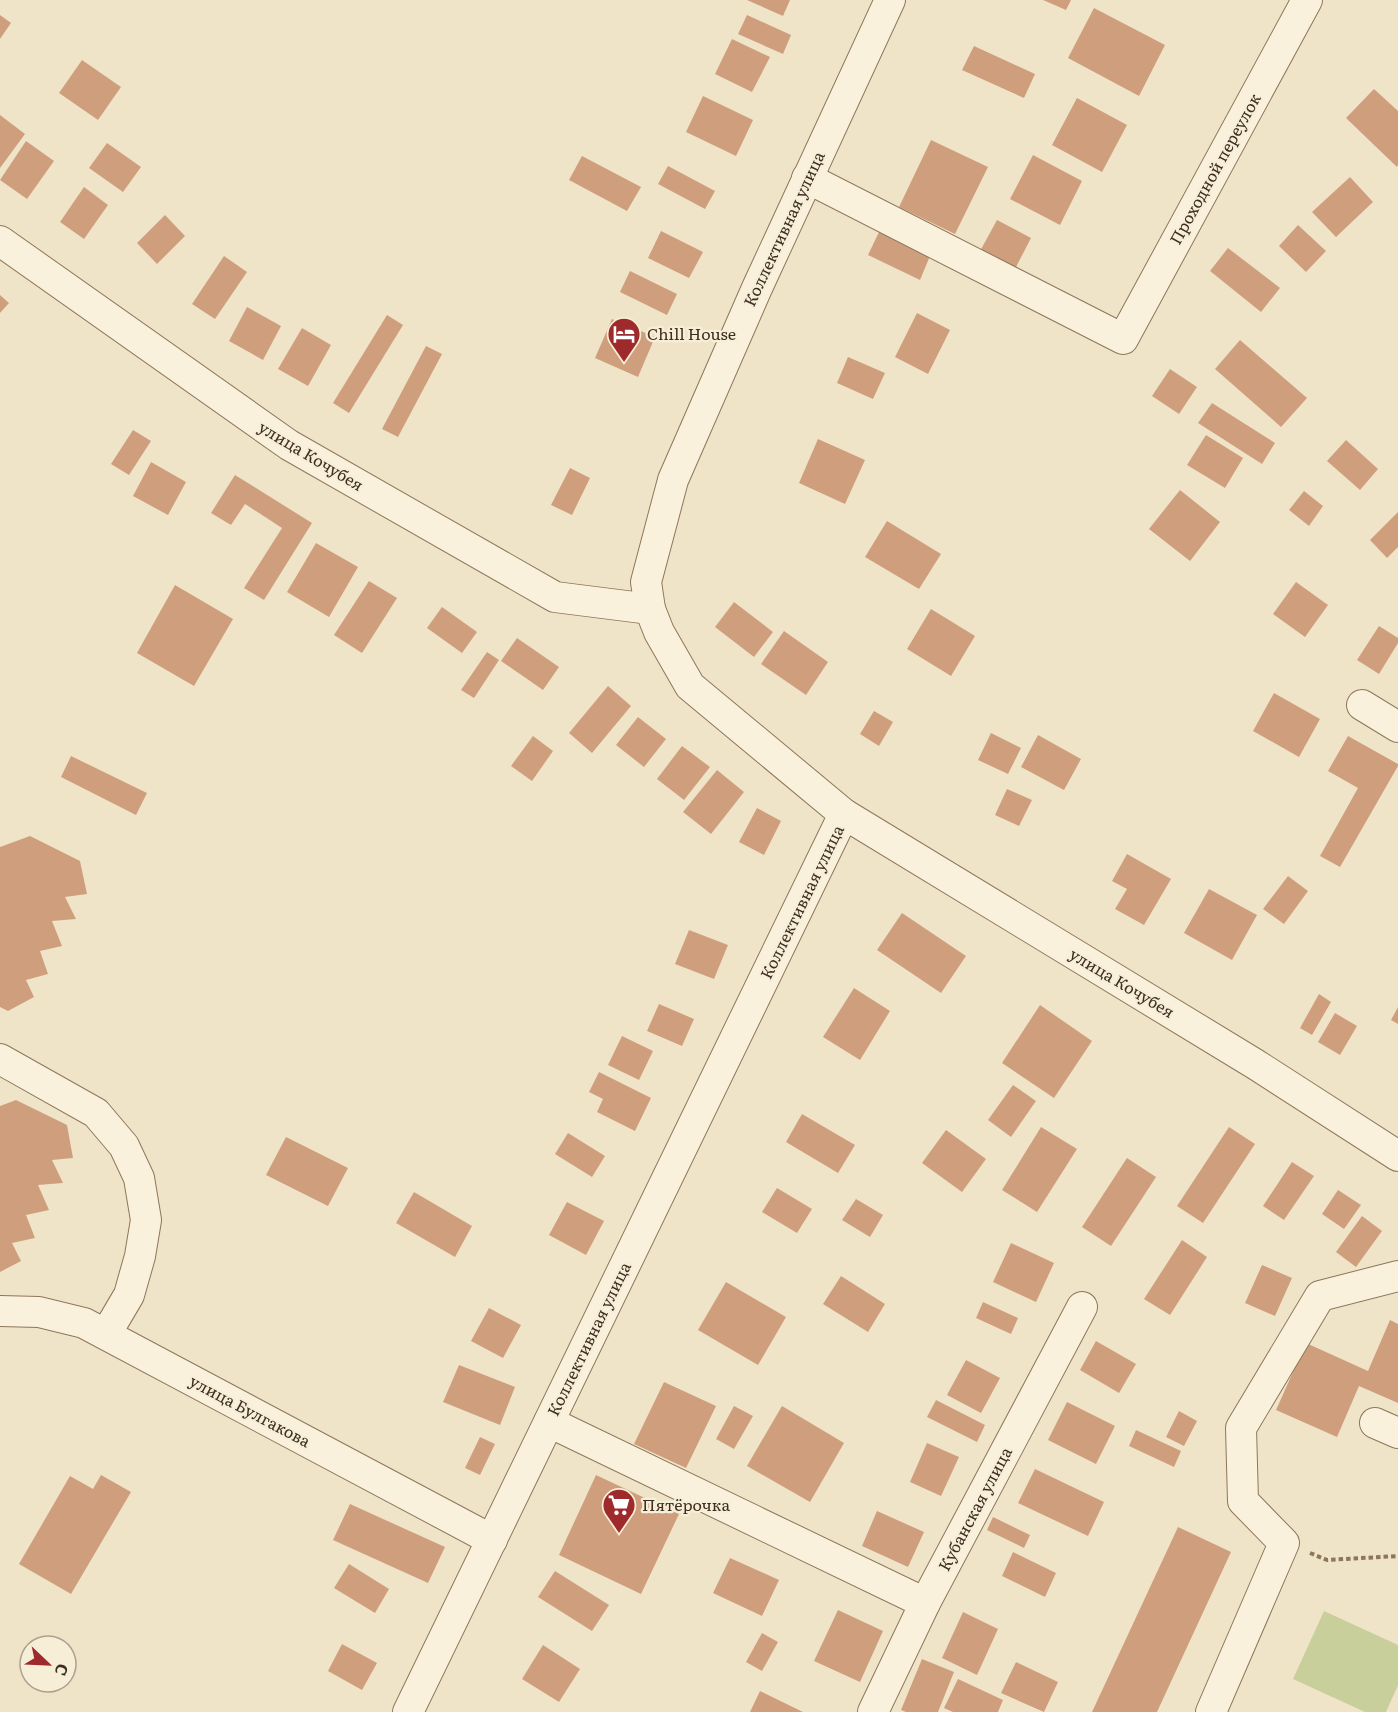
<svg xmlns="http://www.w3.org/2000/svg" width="1398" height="1712" viewBox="0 0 1398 1712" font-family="Literata,serif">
	<rect width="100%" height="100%" fill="#f0e4c8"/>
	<path fill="#c9cf9b" d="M1324 1611 1398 1645V1685L1386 1712H1365L1293 1679Z"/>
	<g fill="#cf9f7d">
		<path d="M747 0H790L783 16Z"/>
		<path d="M1043 0H1071L1066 10Z"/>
		<path d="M1094 8 1165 45 1139 96 1068 58Z"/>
		<path d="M0 15 11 23 0 39Z"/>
		<path d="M747 15 791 35 783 54 738 34Z"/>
		<path d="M732 39 770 57 752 92 715 74Z"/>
		<path d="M974 46 1035 74 1024 98 962 70Z"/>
		<path d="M82 60 121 87 98 120 59 93Z"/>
		<path d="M1374 89 1398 111V165L1397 167 1346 118Z"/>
		<path d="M703 96 753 120 736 156 686 132Z"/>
		<path d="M1077 98 1127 125 1102 172 1052 145Z"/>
		<path d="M0 115 25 134 0 168Z"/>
		<path d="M931 140 988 167 955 234 899 207Z"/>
		<path d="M26 141 54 161 27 199 0 180Z"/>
		<path d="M107 143 141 167 123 192 89 168Z"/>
		<path d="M1033 155 1082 181 1060 225 1010 199Z"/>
		<path d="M582 156 641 187 627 211 569 180Z"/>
		<path d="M668 166 715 191 705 209 658 184Z"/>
		<path d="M1350 177 1373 202 1336 237 1312 212Z"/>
		<path d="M84 187 108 205 84 239 60 222Z"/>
		<path d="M165 215 185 236 157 264 137 243Z"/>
		<path d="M997 220 1031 238 1014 271 979 253Z"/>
		<path d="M1298 225 1326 251 1306 272 1279 246Z"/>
		<path d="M661 231 703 252 689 278 648 258Z"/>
		<path d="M879 232 930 256 920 280 868 255Z"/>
		<path d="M1228 248 1280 288 1261 312 1210 271Z"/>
		<path d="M224 256 247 272 215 319 192 304Z"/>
		<path d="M630 271 677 294 667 315 620 292Z"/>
		<path d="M0 295 9 303 0 313Z"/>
		<path d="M247 307 281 326 263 360 229 341Z"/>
		<path d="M917 313 950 330 928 374 895 357Z"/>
		<path d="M387 315 403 325 349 413 333 403Z"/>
		<path d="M612 319 655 337 638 377 595 358Z"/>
		<path d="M302 328 331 345 308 386 278 369Z"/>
		<path d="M1240 340 1307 398 1281 427 1215 369Z"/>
		<path d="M426 346 442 354 398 437 382 429Z"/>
		<path d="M848 357 885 373 873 399 837 383Z"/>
		<path d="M1170 369 1197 387 1179 414 1152 396Z"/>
		<path d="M1212 403 1275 443 1262 464 1198 423Z"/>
		<path d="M133 430 151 441 129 475 111 464Z"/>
		<path d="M1206 435 1243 458 1225 488 1187 465Z"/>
		<path d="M818 439 865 460 845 504 799 483Z"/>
		<path d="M1346 440 1378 469 1360 490 1327 461Z"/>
		<path d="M151 462 186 482 168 515 133 496Z"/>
		<path d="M570 468 590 478 572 515 551 505Z"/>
		<path d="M235 475 312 523 264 600 244 588 282 528 245 504 231 525 211 513Z"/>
		<path d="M1180 490 1220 522 1190 561 1149 529Z"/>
		<path d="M1304 491 1323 506 1309 526 1289 510Z"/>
		<path d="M1398 512V547L1387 558 1370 540Z"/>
		<path d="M887 521 941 554 919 589 865 557Z"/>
		<path d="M316 543 358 567 329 617 287 592Z"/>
		<path d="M369 581 397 598 362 653 334 635Z"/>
		<path d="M1296 582 1328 605 1305 637 1273 614Z"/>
		<path d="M175 585 233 619 194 686 137 653Z"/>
		<path d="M734 602 773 632 754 657 715 627Z"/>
		<path d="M442 607 477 632 462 653 427 628Z"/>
		<path d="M931 609 975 636 951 676 907 649Z"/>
		<path d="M1379 626 1398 638V643L1379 674 1357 660Z"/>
		<path d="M784 631 828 662 806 695 761 664Z"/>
		<path d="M517 638 559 667 543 690 501 661Z"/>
		<path d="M487 652 499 660 474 698 461 690Z"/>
		<path d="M608 686 631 706 592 753 569 733Z"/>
		<path d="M1274 693 1320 719 1299 757 1253 731Z"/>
		<path d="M874 711 893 722 879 746 860 734Z"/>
		<path d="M638 717 666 739 644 767 616 745Z"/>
		<path d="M991 733 1021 748 1008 774 978 760Z"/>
		<path d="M1038 735 1081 759 1064 790 1021 767Z"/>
		<path d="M533 736 553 751 532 781 511 766Z"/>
		<path d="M1348 736 1398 764V766L1340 867 1320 856 1358 788 1328 771Z"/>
		<path d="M682 746 710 767 684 800 657 779Z"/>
		<path d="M71 756 147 793 136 815 61 777Z"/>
		<path d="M717 770 744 792 711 834 683 812Z"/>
		<path d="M1007 789 1032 800 1019 826 995 815Z"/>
		<path d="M757 808 781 821 764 855 739 842Z"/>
		<path d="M30 836 80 861 87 894 65 897 76 919 52 921 62 946 40 951 48 974 26 980 34 997 8 1011 0 1007V847Z"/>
		<path d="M1127 854 1171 879 1144 925 1115 909 1127 889 1112 881Z"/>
		<path d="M1288 876 1308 891 1284 924 1263 909Z"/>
		<path d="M1209 889 1257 915 1232 960 1184 933Z"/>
		<path d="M902 913 966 956 941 993 877 950Z"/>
		<path d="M689 930 728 945 714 979 675 964Z"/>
		<path d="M854 988 890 1011 860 1060 823 1037Z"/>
		<path d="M1319 994 1331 1002 1312 1035 1300 1028Z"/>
		<path d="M659 1004 694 1019 682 1046 647 1031Z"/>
		<path d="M1040 1005 1092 1041 1054 1098 1002 1063Z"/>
		<path d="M1398 1007V1024L1391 1020Z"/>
		<path d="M1335 1013 1357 1026 1340 1055 1318 1042Z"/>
		<path d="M622 1036 653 1051 639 1080 608 1065Z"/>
		<path d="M599 1072 651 1098 635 1131 597 1112 603 1099 589 1092Z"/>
		<path d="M1013 1085 1036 1101 1011 1137 988 1120Z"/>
		<path d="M16 1100 67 1125 73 1158 52 1160 63 1183 38 1185 49 1210 26 1215 35 1238 12 1243 21 1261 0 1272V1106Z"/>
		<path d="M802 1114 855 1145 838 1173 786 1142Z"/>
		<path d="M1041 1127 1077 1149 1037 1212 1002 1190Z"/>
		<path d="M1229 1127 1255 1144 1203 1223 1177 1206Z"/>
		<path d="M946 1130 986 1159 962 1192 922 1163Z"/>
		<path d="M568 1133 605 1156 592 1177 555 1154Z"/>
		<path d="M286 1137 348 1168 328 1206 266 1175Z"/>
		<path d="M1127 1158 1156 1177 1111 1246 1082 1227Z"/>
		<path d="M1292 1162 1314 1176 1284 1220 1263 1206Z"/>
		<path d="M777 1188 812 1209 797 1233 762 1212Z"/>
		<path d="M1338 1190 1361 1205 1344 1229 1322 1214Z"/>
		<path d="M414 1192 472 1226 455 1257 396 1223Z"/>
		<path d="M856 1199 883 1215 870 1237 842 1220Z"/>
		<path d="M567 1202 604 1221 586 1255 549 1235Z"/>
		<path d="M1362 1216 1382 1231 1356 1267 1336 1252Z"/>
		<path d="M1182 1240 1207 1257 1170 1315 1144 1299Z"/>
		<path d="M1011 1243 1054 1263 1036 1302 993 1282Z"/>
		<path d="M1262 1265 1292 1278 1275 1316 1245 1303Z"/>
		<path d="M841 1276 885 1304 868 1332 823 1304Z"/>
		<path d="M726 1282 786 1317 758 1365 698 1330Z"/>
		<path d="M983 1302 1018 1318 1011 1334 976 1318Z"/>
		<path d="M489 1308 521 1325 503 1358 471 1341Z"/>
		<path d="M1390 1320 1398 1324V1403L1359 1386 1337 1437 1276 1410 1306 1343 1368 1371Z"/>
		<path d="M1096 1341 1136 1364 1119 1393 1080 1370Z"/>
		<path d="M966 1360 1000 1378 981 1413 947 1395Z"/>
		<path d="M459 1365 515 1387 500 1425 443 1402Z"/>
		<path d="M664 1382 716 1406 686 1468 634 1444Z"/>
		<path d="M936 1400 985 1425 977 1442 927 1417Z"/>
		<path d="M1067 1402 1115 1426 1096 1464 1048 1440Z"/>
		<path d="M734 1406 753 1416 734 1449 716 1439Z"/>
		<path d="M782 1406 844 1443 810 1502 747 1466Z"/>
		<path d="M1179 1411 1197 1421 1184 1446 1166 1437Z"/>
		<path d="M1136 1430 1181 1451 1174 1467 1129 1446Z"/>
		<path d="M480 1437 495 1444 480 1475 465 1468Z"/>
		<path d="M927 1443 959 1457 941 1496 910 1482Z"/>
		<path d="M1035 1469 1104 1502 1088 1536 1018 1503Z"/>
		<path d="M101 1475 131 1492 71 1594 19 1564 70 1476 93 1489Z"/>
		<path d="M596 1475 679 1514 641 1594 559 1555Z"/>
		<path d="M350 1504 445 1547 428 1583 333 1540Z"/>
		<path d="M877 1511 924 1532 908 1567 862 1546Z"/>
		<path d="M993 1517 1030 1535 1024 1548 987 1530Z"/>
		<path d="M1178 1527 1231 1552 1157 1712H1092Z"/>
		<path d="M1013 1552 1056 1573 1045 1597 1002 1576Z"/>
		<path d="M730 1558 779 1580 762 1616 713 1593Z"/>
		<path d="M349 1564 389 1589 375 1613 334 1588Z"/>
		<path d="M555 1571 609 1605 592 1631 538 1597Z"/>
		<path d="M838 1610 883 1631 860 1682 814 1661Z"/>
		<path d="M963 1612 998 1629 977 1675 942 1658Z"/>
		<path d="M762 1633 778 1642 762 1671 746 1662Z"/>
		<path d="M342 1644 377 1663 362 1690 328 1671Z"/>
		<path d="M543 1645 580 1669 559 1702 522 1679Z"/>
		<path d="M922 1659 954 1672 938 1712H906L901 1710Z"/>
		<path d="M1016 1662 1058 1682 1044 1712 1001 1693Z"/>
		<path d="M958 1679 1003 1700 998 1712H953L944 1708Z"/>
		<path d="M760 1691 803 1712H750Z"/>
	</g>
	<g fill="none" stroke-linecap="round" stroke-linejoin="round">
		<defs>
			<g id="minor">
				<path d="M807 178 1123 339 1307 0"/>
				<path d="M0 241 289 445 555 597 650 609"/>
				<path d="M1362 705 1398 727"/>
				<path d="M844 814 1255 1064 1398 1156"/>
				<path d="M0 1059 96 1113 124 1146 139 1178 146 1220 140 1256 129 1295 106 1334"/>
				<path d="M0 1311 39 1312 84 1323 492 1540"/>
				<path d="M549 1422 925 1603"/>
				<path d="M1375 1423 1398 1433"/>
				<path d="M408 1712 844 814 690 686 659 632 650 609 646 582 673 480 757 288 890 0"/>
				<path d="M873 1712 925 1603 1082 1307"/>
				<path d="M1211 1712 1284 1543 1243 1501 1241 1428 1320 1296 1398 1276"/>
			</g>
		</defs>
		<use href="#minor" stroke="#8d765c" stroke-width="32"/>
		<path stroke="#8d765c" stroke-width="4" stroke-dasharray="4.5 3" stroke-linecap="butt" d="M1310 1553 1327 1560 1398 1556"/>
		<use href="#minor" stroke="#faf1dc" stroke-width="30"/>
	</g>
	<defs>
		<symbol id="hotel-pin" viewBox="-11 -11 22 30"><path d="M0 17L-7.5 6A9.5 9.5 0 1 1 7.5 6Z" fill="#9e2a2b" stroke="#f7eed8"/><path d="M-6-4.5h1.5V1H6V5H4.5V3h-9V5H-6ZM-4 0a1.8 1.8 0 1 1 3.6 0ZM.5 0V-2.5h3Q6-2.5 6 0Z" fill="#fff"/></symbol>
		<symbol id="supermarket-pin" viewBox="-11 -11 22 30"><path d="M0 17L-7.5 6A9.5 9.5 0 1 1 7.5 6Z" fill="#9e2a2b" stroke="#f7eed8"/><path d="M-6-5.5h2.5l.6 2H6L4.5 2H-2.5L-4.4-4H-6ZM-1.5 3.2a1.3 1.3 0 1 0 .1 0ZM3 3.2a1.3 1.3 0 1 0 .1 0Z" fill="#fff"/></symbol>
	</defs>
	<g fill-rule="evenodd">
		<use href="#hotel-pin" x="605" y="315" width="38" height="52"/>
		<use href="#supermarket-pin" x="600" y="1486" width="38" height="52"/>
	</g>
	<g text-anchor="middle" stroke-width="4.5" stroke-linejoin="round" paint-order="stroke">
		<g font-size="16" fill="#3d2e20" stroke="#f7eed8">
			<text transform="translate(1215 169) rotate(-61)" y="6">Проходной переулок</text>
			<text transform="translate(784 229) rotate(-65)" y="6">Коллективная улица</text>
			<text transform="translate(311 456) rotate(31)" y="6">улица Кочубея</text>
			<text transform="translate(802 902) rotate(-64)" y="6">Коллективная улица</text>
			<text transform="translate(1122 983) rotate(31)" y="6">улица Кочубея</text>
			<text transform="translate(589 1339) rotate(-64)" y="6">Коллективная улица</text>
			<text transform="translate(250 1411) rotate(28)" y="6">улица Булгакова</text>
			<text transform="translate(975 1509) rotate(-62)" y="6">Кубанская улица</text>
		</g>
		<g font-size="16" fill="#3d2e20" stroke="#f7eed8" text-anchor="start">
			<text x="647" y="340">Chill House</text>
			<text x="642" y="1511">Пятёрочка</text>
		</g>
	</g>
	<g transform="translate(48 1664) rotate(113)"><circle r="28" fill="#f7eed8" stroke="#ada18e" stroke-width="1.5"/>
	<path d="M0-4.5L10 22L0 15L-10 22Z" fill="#9e2a2b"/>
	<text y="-9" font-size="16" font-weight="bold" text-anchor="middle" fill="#3d2e20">С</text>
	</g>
</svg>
